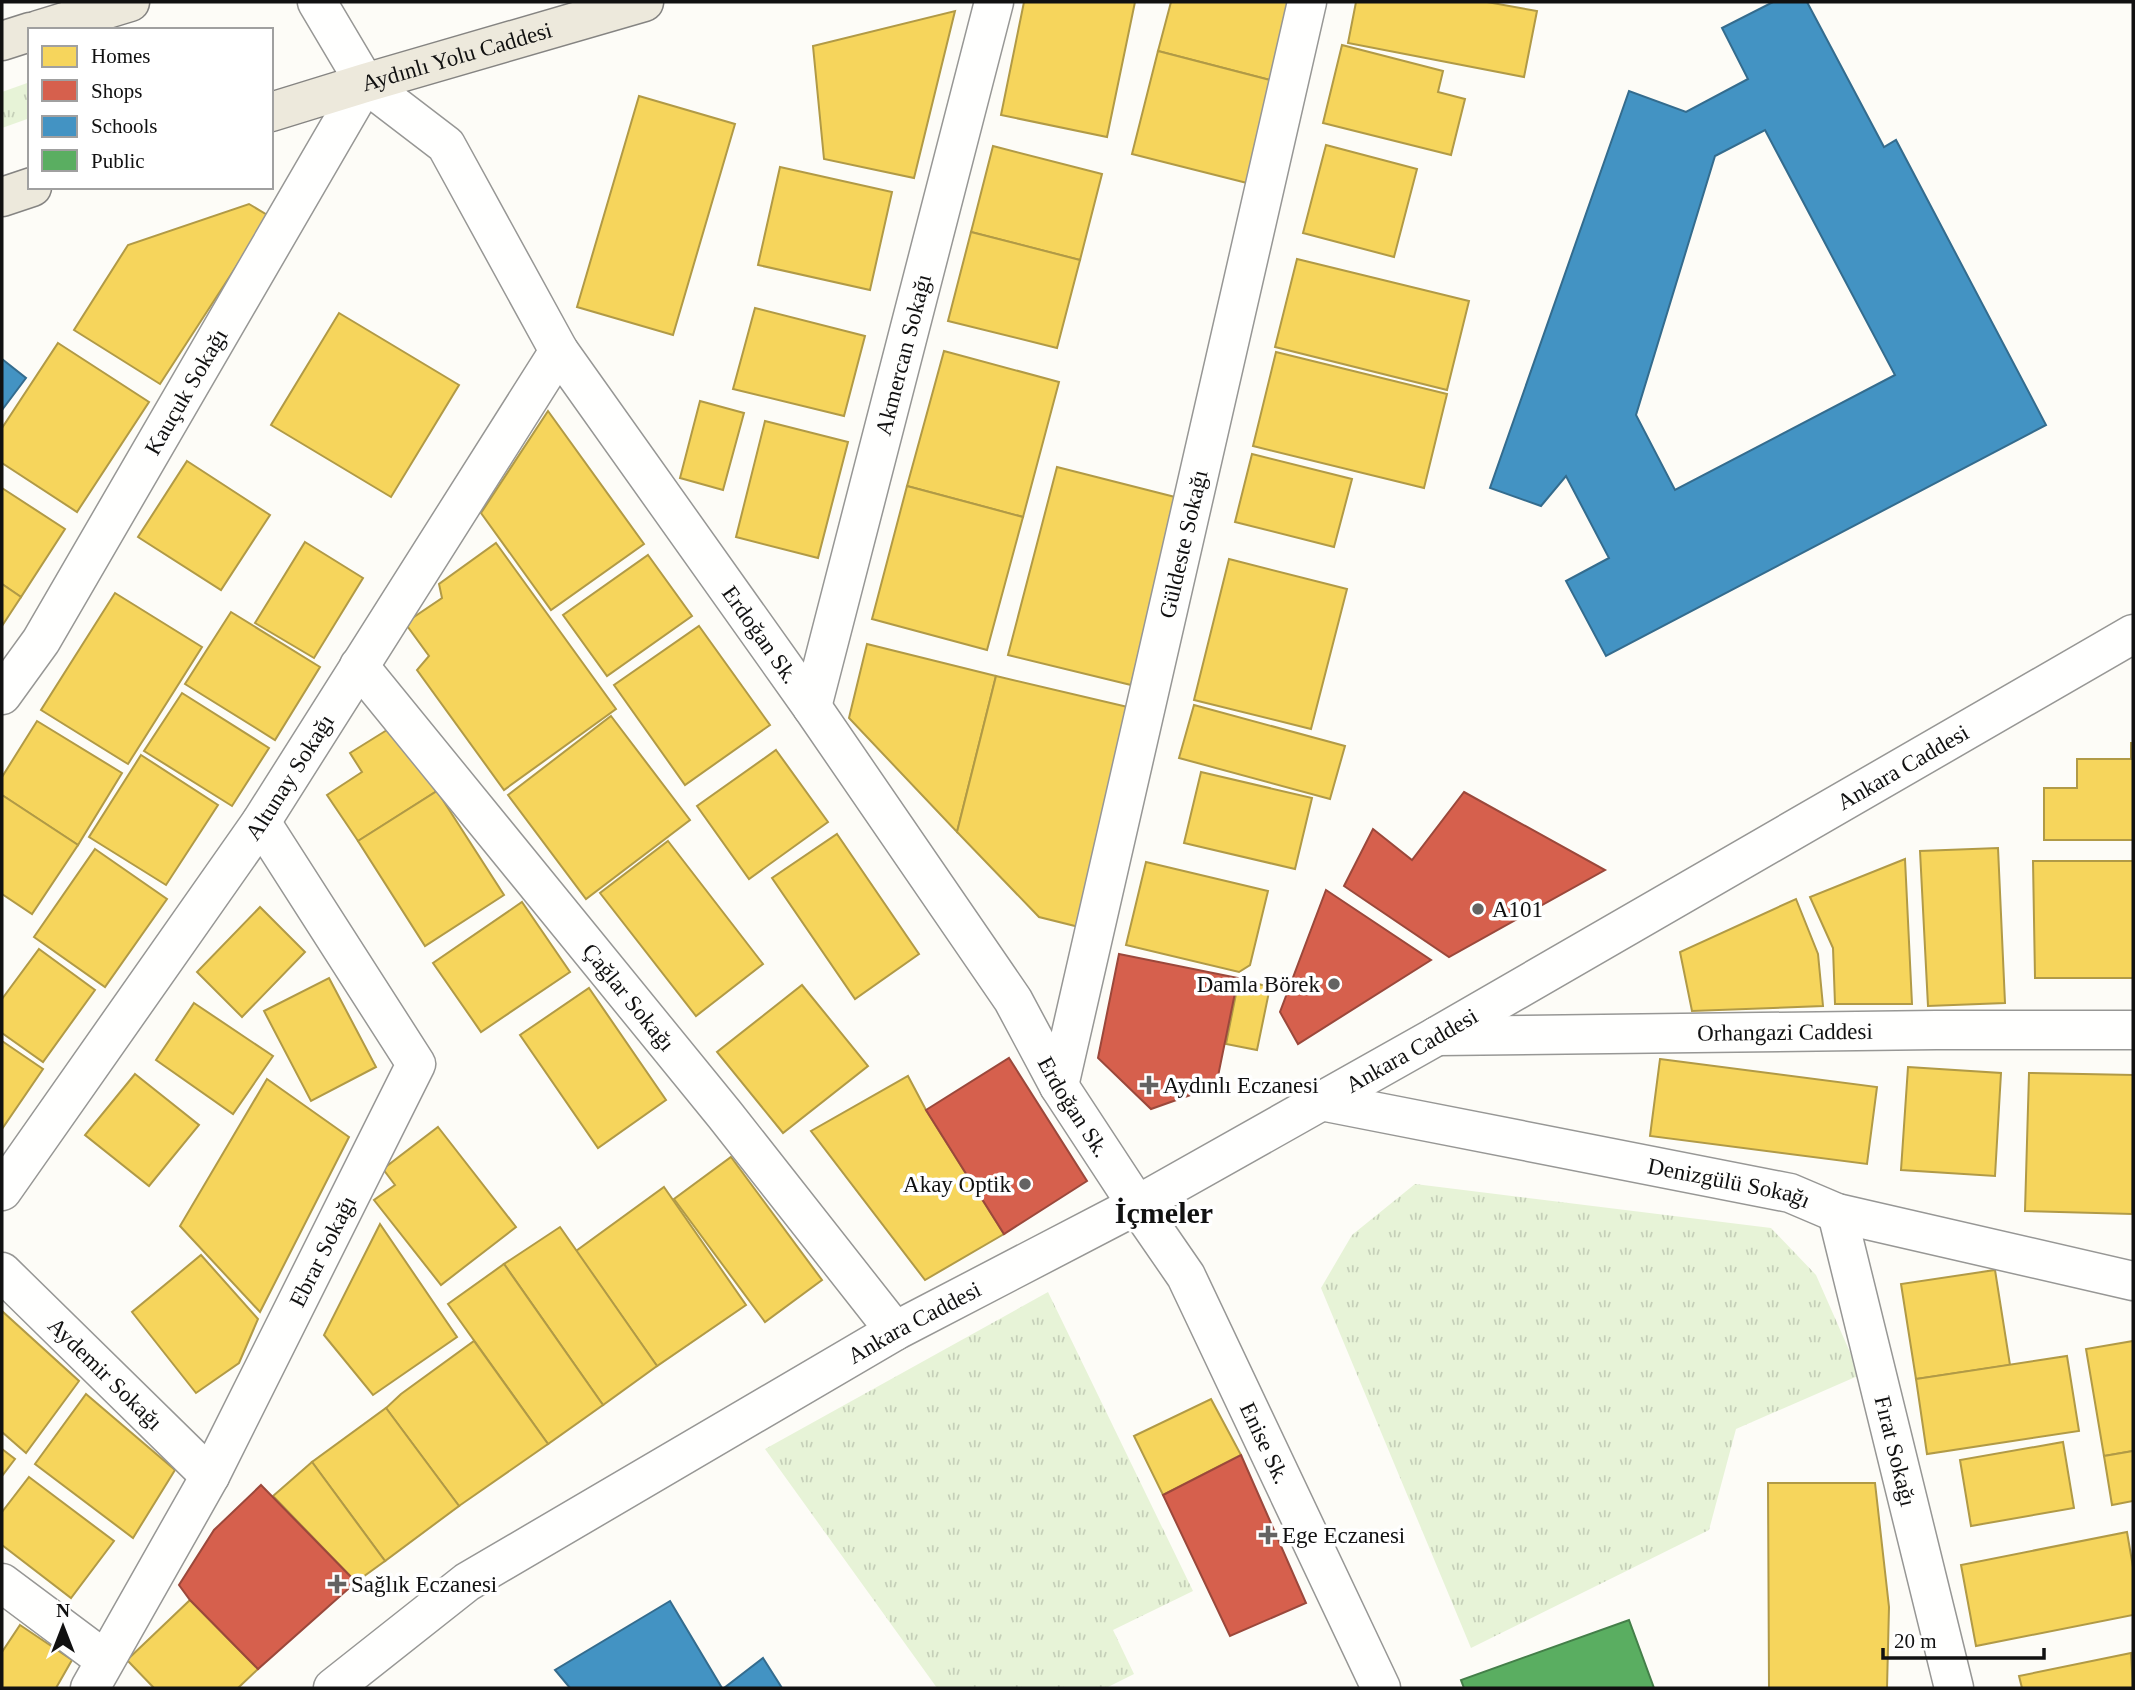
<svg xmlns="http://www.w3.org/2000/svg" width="2135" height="1690" viewBox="0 0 2135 1690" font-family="'Times New Roman',serif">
	<defs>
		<pattern id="grass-tufts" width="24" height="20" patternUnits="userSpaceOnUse" patternTransform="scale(1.75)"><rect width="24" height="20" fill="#e7f3d7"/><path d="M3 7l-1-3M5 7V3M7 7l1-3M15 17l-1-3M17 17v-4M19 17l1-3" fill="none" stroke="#c5cfb8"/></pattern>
	</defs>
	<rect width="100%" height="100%" fill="#fdfcf7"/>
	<g fill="url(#grass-tufts)">
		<path d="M30 82V118L2 128V92Z"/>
		<path d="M1415 1184 1771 1228 1816 1275 1860 1375 1736 1429 1709 1530 1471 1648 1321 1288 1352 1235Z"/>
		<path d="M1048 1292 1193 1591 1113 1630 1134 1674 1106 1688H937L765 1449Z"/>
	</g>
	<g fill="#f6d55c" stroke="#b19a46" stroke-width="2">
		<path d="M1024 2H1135L1107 137 1001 115Z"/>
		<path d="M1171 2H1288L1270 80 1158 51Z"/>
		<path d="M1356 2H1487L1537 11 1524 77 1348 43Z"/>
		<path d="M955 11 914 178 824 159 813 46Z"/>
		<path d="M1342 45 1443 71 1438 92 1465 99 1451 155 1323 123Z"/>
		<path d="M1158 51 1270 80 1247 183 1132 154Z"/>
		<path d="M639 96 735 124 673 335 577 307Z"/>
		<path d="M1326 145 1417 169 1394 257 1303 233Z"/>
		<path d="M993 146 1102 174 1080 260 971 232Z"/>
		<path d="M780 167 892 192 870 290 758 265Z"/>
		<path d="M249 204 269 216 160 384 74 330 128 245Z"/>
		<path d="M971 232 1080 260 1057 348 948 321Z"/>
		<path d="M1297 259 1469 301 1447 390 1275 347Z"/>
		<path d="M755 308 865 336 844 416 733 389Z"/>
		<path d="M339 313 459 385 391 497 271 425Z"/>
		<path d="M58 343 149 402 77 512 2 463V428Z"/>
		<path d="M944 351 1059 382 1023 517 907 486Z"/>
		<path d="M1276 352 1447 394 1424 488 1253 446Z"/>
		<path d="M700 401 744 413 723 490 680 478Z"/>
		<path d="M548 411 644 544 551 610 481 513Z"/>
		<path d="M765 421 848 442 818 558 736 537Z"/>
		<path d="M1252 454 1352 479 1334 547 1235 522Z"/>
		<path d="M187 461 270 515 221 590 138 537Z"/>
		<path d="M1057 467 1179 498 1131 685 1008 655Z"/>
		<path d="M907 486 1023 517 987 650 872 619Z"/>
		<path d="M2 488 65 529 21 597 2 584Z"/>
		<path d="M305 542 363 578 314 658 255 623Z"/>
		<path d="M496 543 616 709 504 790 417 670 429 656 405 623 442 598 439 584Z"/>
		<path d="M648 555 692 616 607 676 563 615Z"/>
		<path d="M1229 559 1347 589 1311 729 1194 700Z"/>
		<path d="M2 584 21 597 2 626Z"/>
		<path d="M115 593 202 647 128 764 41 710Z"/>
		<path d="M231 612 320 667 275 740 185 684Z"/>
		<path d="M699 626 770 725 685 785 614 685Z"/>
		<path d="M867 644 996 676 957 832 849 718Z"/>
		<path d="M996 676 1132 708 1079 927 1039 917 957 832Z"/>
		<path d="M182 693 269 748 232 806 144 751Z"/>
		<path d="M1194 705 1345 746 1330 799 1179 758Z"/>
		<path d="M611 716 690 820 586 899 508 795Z"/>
		<path d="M37 721 122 773 78 845 2 795V777Z"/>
		<path d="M395 725 437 791 358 841 327 795 362 772 350 753Z"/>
		<path d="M2131 743H2133V840H2044V788H2077V759H2131Z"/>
		<path d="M776 750 828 822 749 879 697 806Z"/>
		<path d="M141 755 218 805 166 885 89 837Z"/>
		<path d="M1201 772 1312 798 1295 869 1184 843Z"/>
		<path d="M437 791 504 895 425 946 358 841Z"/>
		<path d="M2 795 78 845 32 914 2 894Z"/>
		<path d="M837 834 919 954 855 999 772 878Z"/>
		<path d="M668 841 763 964 696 1016 600 893Z"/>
		<path d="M1998 848 2005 1003 1928 1006 1920 851Z"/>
		<path d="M95 849 167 899 105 987 34 937Z"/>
		<path d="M1905 859 1912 1004H1835L1833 948 1810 897Z"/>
		<path d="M2033 861H2133V978H2035Z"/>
		<path d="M1146 862 1268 891 1250 965 1239 972 1126 945Z"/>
		<path d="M1796 899 1818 954 1823 1006 1692 1011 1680 952Z"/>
		<path d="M522 902 570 972 481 1032 433 963Z"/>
		<path d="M260 907 305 952 242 1017 197 972Z"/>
		<path d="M39 949 95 990 43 1062 2 1033V999Z"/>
		<path d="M329 978 376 1067 311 1101 264 1011Z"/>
		<path d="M1239 979 1270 987 1257 1050 1226 1044Z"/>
		<path d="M802 985 868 1066 783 1133 717 1052Z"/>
		<path d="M589 988 666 1100 598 1148 520 1035Z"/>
		<path d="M194 1003 273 1056 233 1114 156 1060Z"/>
		<path d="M2 1041 43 1069 2 1129Z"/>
		<path d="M1660 1059 1877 1087 1867 1164 1650 1136Z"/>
		<path d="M1908 1067 2001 1073 1995 1176 1901 1170Z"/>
		<path d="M2029 1073 2133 1075 2132 1214 2025 1211Z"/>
		<path d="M135 1074 199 1125 149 1186 85 1135Z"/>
		<path d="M908 1076 926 1110 1004 1234 925 1280 811 1131Z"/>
		<path d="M267 1079 349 1137 260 1312 180 1226Z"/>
		<path d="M438 1127 516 1227 441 1285 374 1200 395 1185 383 1169Z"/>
		<path d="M731 1157 822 1280 765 1322 674 1199Z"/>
		<path d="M664 1187 746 1305 657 1366 576 1251Z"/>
		<path d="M380 1224 457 1337 373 1395 324 1335Z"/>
		<path d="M560 1227 657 1366 603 1405 504 1264Z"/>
		<path d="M201 1255 258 1319 239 1363 196 1393 132 1312Z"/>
		<path d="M504 1264 603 1405 548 1444 448 1304Z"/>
		<path d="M1995 1270 2010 1365 1916 1379 1901 1284Z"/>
		<path d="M2 1311 79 1381 26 1453 2 1432Z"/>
		<path d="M474 1341 548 1444 459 1506 386 1408 401 1394Z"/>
		<path d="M2133 1341V1451L2104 1456 2086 1349Z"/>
		<path d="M2067 1356 2079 1431 1927 1454 1916 1379Z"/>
		<path d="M86 1394 175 1470 133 1538 35 1464Z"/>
		<path d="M1211 1399 1241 1455 1163 1495 1134 1436Z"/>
		<path d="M386 1408 459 1506 385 1561 312 1462Z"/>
		<path d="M2063 1442 2074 1508 1971 1526 1960 1460Z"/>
		<path d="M2 1449 15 1459 2 1476Z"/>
		<path d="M2133 1451V1501L2112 1505 2104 1456Z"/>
		<path d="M312 1462 385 1561 356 1582 273 1496Z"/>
		<path d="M29 1477 114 1541 71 1598 2 1545V1512Z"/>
		<path d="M1768 1483H1875L1889 1607 1887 1688H1769Z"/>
		<path d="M2127 1532 2133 1567V1615L1976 1646 1961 1565Z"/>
		<path d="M190 1600 258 1669 238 1688H154L127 1660Z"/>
		<path d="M20 1625 72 1660 56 1688H2V1652Z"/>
		<path d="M2131 1653 2133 1688H2022L2019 1676Z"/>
	</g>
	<g fill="#d6604d" stroke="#9b483b" stroke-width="2">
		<path d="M1464 792 1605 870 1449 957 1344 886 1373 829 1412 860Z"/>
		<path d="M1326 890 1431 960 1298 1044 1280 1012Z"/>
		<path d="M1119 954 1238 978 1216 1086 1151 1109 1098 1058Z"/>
		<path d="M1009 1058 1087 1181 1004 1234 926 1110Z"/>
		<path d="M1241 1455 1306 1603 1230 1636 1163 1495Z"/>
		<path d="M261 1485 356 1582 258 1669 190 1600 179 1585 214 1530Z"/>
	</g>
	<g fill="#4393c3" stroke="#346c8e" stroke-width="2" fill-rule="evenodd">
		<path d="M1773 2H1807L1884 147 1896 140 2046 425 1606 656 1566 581 1609 558 1566 476 1541 506 1490 488 1629 91 1686 112 1748 79 1722 28ZM1765 130 1895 375 1675 490 1636 415 1715 156Z"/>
		<path d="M2 359 26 378 2 410Z"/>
		<path d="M670 1601 722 1688H570L555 1670Z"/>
		<path d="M763 1658 782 1688H724Z"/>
	</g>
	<path fill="#5aae61" stroke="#447f49" stroke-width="2" d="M1629 1620 1654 1688H1464L1461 1680Z"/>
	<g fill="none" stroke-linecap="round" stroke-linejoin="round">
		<defs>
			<g id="minor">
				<path id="s1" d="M359 666 725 1115 895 1331"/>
				<path id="s2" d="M2 695 41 641 365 83"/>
				<path id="s3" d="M812 707 994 2"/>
				<path id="s4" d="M1437 1036 1936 1030H2133"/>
				<path id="s5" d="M1059 1086 1307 2"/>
				<path id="s6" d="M1321 1101 1790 1193 1837 1213 2133 1281"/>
				<path id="s7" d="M2 1191 261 822 559 351"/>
				<path id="s8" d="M1837 1213 1954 1688"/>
				<path id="s9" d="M2 1272 210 1476"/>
				<path d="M2 1583 105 1660"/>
				<path id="s10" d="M90 1688 210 1476 416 1064 261 822"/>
			</g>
			<g id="tertiary">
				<path id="s11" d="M317 2 365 83 446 145 559 351 812 707 1013 1000 1059 1086 1137 1205 1186 1276 1381 1688"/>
				<path id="s12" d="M333 1688 467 1582 895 1331 1137 1205 1437 1036 2133 634"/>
			</g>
			<g id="primary">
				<path d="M38 30 130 2"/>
				<path d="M2 41 30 32"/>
				<path id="s13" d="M271 112 365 83 644 2"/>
				<path d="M2 197 32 187"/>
			</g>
		</defs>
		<use href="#minor" stroke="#979795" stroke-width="41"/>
		<use href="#tertiary" stroke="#979795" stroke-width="41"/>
		<use href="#primary" stroke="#858482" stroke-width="41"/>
		<use href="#minor" stroke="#fffffe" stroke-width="38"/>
		<use href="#tertiary" stroke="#fffffe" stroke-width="38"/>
		<use href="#primary" stroke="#ede9dc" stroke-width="38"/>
	</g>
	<g fill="#646362" stroke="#fff" stroke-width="2.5">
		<circle cx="1478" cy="909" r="7"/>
		<circle cx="1334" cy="984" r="7"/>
		<path d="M1145.5 1074.5h7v7h7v7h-7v7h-7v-7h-7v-7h7z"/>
		<circle cx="1025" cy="1184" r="7"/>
		<path d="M1264.5 1524.5h7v7h7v7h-7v7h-7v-7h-7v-7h7z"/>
		<path d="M333.5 1573.5h7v7h7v7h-7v7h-7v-7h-7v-7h7z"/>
	</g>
	<g text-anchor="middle" stroke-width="7" stroke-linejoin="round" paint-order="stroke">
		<g font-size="23" fill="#111" stroke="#fff">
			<text dy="8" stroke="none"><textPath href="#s13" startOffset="194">Aydınlı Yolu Caddesi</textPath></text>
			<text dy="8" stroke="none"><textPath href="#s3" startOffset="364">Akmercan Sokağı</textPath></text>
			<text dy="8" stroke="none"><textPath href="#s2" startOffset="355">Kauçuk Sokağı</textPath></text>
			<text dy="8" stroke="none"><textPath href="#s5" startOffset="556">Güldeste Sokağı</textPath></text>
			<text dy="8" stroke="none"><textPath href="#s11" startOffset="779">Erdoğan Sk.</textPath></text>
			<text dy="8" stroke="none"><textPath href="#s12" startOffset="1822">Ankara Caddesi</textPath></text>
			<text dy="8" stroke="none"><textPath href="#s7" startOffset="504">Altunay Sokağı</textPath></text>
			<text dy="8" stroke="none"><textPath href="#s1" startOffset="427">Çağlar Sokağı</textPath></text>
			<text dy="8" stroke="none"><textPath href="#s4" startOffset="348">Orhangazi Caddesi</textPath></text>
			<text dy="8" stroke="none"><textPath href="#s12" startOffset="1255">Ankara Caddesi</textPath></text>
			<text dy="8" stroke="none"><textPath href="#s11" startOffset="1346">Erdoğan Sk.</textPath></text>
			<text dy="8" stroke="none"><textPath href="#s6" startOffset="416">Denizgülü Sokağı</textPath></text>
			<text dy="8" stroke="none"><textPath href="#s10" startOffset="495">Ebrar Sokağı</textPath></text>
			<text dy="8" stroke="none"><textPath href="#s12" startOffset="688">Ankara Caddesi</textPath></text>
			<text dy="8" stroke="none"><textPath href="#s9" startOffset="145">Aydemir Sokağı</textPath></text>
			<text dy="8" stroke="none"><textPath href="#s11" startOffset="1734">Enise Sk.</textPath></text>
			<text dy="8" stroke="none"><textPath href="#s8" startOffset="245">Fırat Sokağı</textPath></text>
		</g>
		<g font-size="23" fill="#111" stroke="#fff" text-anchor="start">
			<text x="1492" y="917">A101</text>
			<text x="1320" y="992" text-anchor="end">Damla Börek</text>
			<text x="1163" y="1093">Aydınlı Eczanesi</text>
			<text x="1011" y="1192" text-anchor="end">Akay Optik</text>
			<text x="1282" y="1543">Ege Eczanesi</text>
			<text x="351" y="1592">Sağlık Eczanesi</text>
		</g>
		<g font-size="30" font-weight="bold" fill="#111" stroke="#fff">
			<text x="1164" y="1223">İçmeler</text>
		</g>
	</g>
	<rect width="2135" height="1690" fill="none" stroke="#111111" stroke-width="7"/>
	<rect x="28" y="28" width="245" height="161" fill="#ffffff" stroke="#a0a0a0" stroke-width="2"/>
	<rect x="42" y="46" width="35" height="21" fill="#f6d55c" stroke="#a0a0a0" stroke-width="2"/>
	<text x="91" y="63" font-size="21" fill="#111111">Homes</text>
	<rect x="42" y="80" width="35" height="21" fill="#d6604d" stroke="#a0a0a0" stroke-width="2"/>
	<text x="91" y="98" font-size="21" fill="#111111">Shops</text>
	<rect x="42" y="116" width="35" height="21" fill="#4393c3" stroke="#a0a0a0" stroke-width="2"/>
	<text x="91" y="133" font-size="21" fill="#111111">Schools</text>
	<rect x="42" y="150" width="35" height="21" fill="#5aae61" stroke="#a0a0a0" stroke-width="2"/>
	<text x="91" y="168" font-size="21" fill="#111111">Public</text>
	<g transform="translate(63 1627)" stroke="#ffffff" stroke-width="5" paint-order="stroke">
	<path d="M0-5L12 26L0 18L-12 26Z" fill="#111111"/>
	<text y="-10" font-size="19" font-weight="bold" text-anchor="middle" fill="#111111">N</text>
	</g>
	<path d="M1883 1648v10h161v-10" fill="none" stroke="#111111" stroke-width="3.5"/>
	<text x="1894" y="1648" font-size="21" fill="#111111" stroke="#ffffff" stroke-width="5" paint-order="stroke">20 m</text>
</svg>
